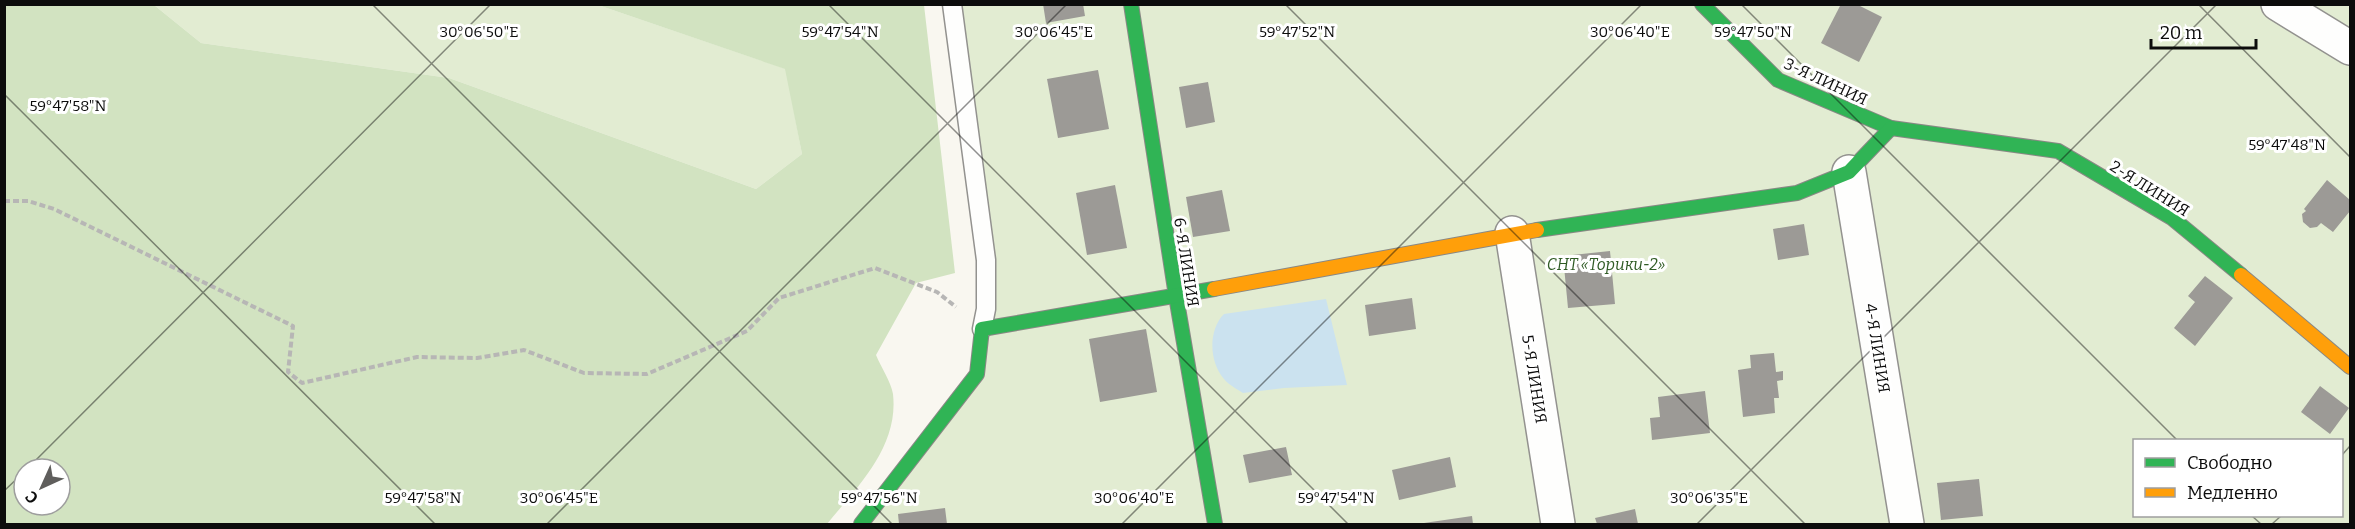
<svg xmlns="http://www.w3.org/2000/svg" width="2355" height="529" viewBox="0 0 2355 529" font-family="Bitter,serif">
	<rect width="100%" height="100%" fill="#f9f7f0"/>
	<g fill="#e2ecd2" fill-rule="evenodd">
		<path d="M154 5H598L786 69 802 154 756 189 449 78 201 43Z"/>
		<path d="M952 5H2350V524H861L977 374 986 309ZM2134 440H2342V516H2134Z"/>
	</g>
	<path fill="#d2e3c1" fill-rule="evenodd" d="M4 5H154L201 43 449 78 756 189 802 154 785 69 598 5H924L955 273 916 283 876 355C881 367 891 382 893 394 899 447 857 487 827 524H5ZM24 469H60V505H24Z"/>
	<path fill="#cbe2ef" d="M1326 299 1347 385 1284 388 1243 393C1237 389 1229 385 1224 379 1209 362 1208 330 1224 314Z"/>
	<g fill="#9c9a96">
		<path d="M1043 4H1083L1085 16 1046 23Z"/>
		<path d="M1841 4H1856L1882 17 1859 62 1821 43Z"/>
		<path d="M1098 70 1109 129 1058 138 1047 79Z"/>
		<path d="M1208 82 1215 122 1186 128 1179 87Z"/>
		<path d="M2327 180 2350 200V211L2333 232 2321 223 2317 227 2310 228 2303 222 2302 214 2306 211 2304 209Z"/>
		<path d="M1115 185 1127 248 1087 255 1076 193Z"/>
		<path d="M1222 190 1230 231 1193 237 1186 197Z"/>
		<path d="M1804 224 1809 255 1778 260 1773 229Z"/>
		<path d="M1610 251 1615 304 1568 308 1563 256Z"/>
		<path d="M2205 276 2233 298 2195 346 2174 328 2195 302 2188 296Z"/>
		<path d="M1412 298 1416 329 1369 336 1365 305Z"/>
		<path d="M1146 329 1157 392 1100 402 1089 339Z"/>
		<path d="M1774 353 1776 372 1783 371V380L1777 381 1779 398H1774L1775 413 1743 417 1738 370 1751 368 1750 355Z"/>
		<path d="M2320 386 2349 408 2330 434 2301 412Z"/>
		<path d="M1705 391 1710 433 1652 440 1650 418 1660 417 1658 397Z"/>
		<path d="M1286 447 1292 475 1249 483 1243 455Z"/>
		<path d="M1450 457 1456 487 1399 500 1392 470Z"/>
		<path d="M1979 479 1983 516 1941 520 1937 483Z"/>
		<path d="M945 508 947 524H899L898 514Z"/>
		<path d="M1635 509 1638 524H1597L1595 518Z"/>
		<path d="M1472 516 1473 524H1424V523Z"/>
	</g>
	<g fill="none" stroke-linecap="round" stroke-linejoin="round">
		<defs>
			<path id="lane" d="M952 4 986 260V309L982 329"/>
			<g id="street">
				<path d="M2278 4 2350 48"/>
				<path d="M1849 172 1907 524"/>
				<path d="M1512 233 1558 524"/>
			</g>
			<g id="fast">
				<path d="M1131 4 1176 296 1215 524"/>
				<path d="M1702 4 1778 80 1891 128 2058 151 2172 218 2241 275"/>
				<path d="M1537 230 1797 193 1849 172 1891 128"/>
				<path d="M861 524 977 374 982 329 1214 289"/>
			</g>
			<g id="slow">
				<path d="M2241 275 2350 367"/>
				<path d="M1214 289 1537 230"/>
			</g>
		</defs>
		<use href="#lane" stroke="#93928f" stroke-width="21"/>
		<use href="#street" stroke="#93928f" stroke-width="36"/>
		<use href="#fast" stroke="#898885" stroke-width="16"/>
		<use href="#slow" stroke="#898885" stroke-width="16"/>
		<path stroke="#b7b6b5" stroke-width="4" stroke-dasharray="6 3" stroke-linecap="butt" d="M4 201H28L54 209 293 326 288 372 302 383 417 357 477 358 524 350 584 373 647 374 747 331 779 298 875 268 937 292 956 307"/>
		<use href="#lane" stroke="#fefefd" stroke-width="18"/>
		<use href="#street" stroke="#fefefd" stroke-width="33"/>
		<use href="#fast" stroke="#30b455" stroke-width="14"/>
		<use href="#slow" stroke="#ff9f0a" stroke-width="14"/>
	</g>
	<path fill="none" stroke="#0c0c0c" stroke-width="1.5" stroke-opacity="0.45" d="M372 4 892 524M828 4 1348 524M1285 4 1805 524M1741 4 2177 440M2198 4 2350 157M4 94 435 524M2342 455 2350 446M27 469 491 4M4 491 24 472M2252 516 2261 524M547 524 1067 4M1122 524 1642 4M1697 524 2217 4M2272 524 2281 516"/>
	<g text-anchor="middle" stroke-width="6" stroke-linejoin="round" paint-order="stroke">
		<g font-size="16" fill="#0c0c0c" stroke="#fff">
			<text transform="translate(1826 81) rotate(25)" y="6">3-Я ЛИНИЯ</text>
			<text transform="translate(2150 188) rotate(32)" y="6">2-Я ЛИНИЯ</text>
			<text transform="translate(1187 262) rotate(81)" y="6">6-Я ЛИНИЯ</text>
			<text transform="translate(1878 348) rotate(81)" y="6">4-Я ЛИНИЯ</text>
			<text transform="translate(1535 379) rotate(81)" y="6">5-Я ЛИНИЯ</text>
		</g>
		<g font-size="16" font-style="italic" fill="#2f5b24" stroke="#fff">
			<text x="1606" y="270">СНТ «Торики-2»</text>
		</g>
	</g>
	<g font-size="15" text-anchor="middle" fill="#0c0c0c" stroke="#fff" stroke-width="6" stroke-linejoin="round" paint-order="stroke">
		<text x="479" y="37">30°06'50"E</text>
		<text x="840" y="37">59°47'54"N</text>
		<text x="1054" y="37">30°06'45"E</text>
		<text x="1297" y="37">59°47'52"N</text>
		<text x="1630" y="37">30°06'40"E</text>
		<text x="1753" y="37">59°47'50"N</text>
		<text x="68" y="111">59°47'58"N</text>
		<text x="2287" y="150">59°47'48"N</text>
		<text x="423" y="503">59°47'58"N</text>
		<text x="559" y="503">30°06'45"E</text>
		<text x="879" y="503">59°47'56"N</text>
		<text x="1134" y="503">30°06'40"E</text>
		<text x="1336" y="503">59°47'54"N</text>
		<text x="1709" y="503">30°06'35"E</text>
	</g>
	<rect width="2355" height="529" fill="none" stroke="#0c0c0c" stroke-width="12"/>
	<rect x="2133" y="439" width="210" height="78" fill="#ffffff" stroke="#9e9e9e" stroke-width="1.5"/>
	<rect x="2145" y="458" width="30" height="9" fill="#30b455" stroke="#9e9e9e" stroke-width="1.5"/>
	<text x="2187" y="469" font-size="18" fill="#0c0c0c">Свободно</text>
	<rect x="2145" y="488" width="30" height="9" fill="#ff9f0a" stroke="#9e9e9e" stroke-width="1.5"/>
	<text x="2187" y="499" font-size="18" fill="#0c0c0c">Медленно</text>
	<g transform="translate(42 487) rotate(225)"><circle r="28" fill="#ffffff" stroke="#9e9e9e" stroke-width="1.5"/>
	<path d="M0-4.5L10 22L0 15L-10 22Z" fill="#5f5e5c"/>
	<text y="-9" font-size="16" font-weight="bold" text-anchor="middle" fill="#0c0c0c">С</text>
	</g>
	<path d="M2151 39v9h105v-9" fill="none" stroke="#0c0c0c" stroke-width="3"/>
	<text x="2160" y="39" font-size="18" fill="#0c0c0c" stroke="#ffffff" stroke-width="4.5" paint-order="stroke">20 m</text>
</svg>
